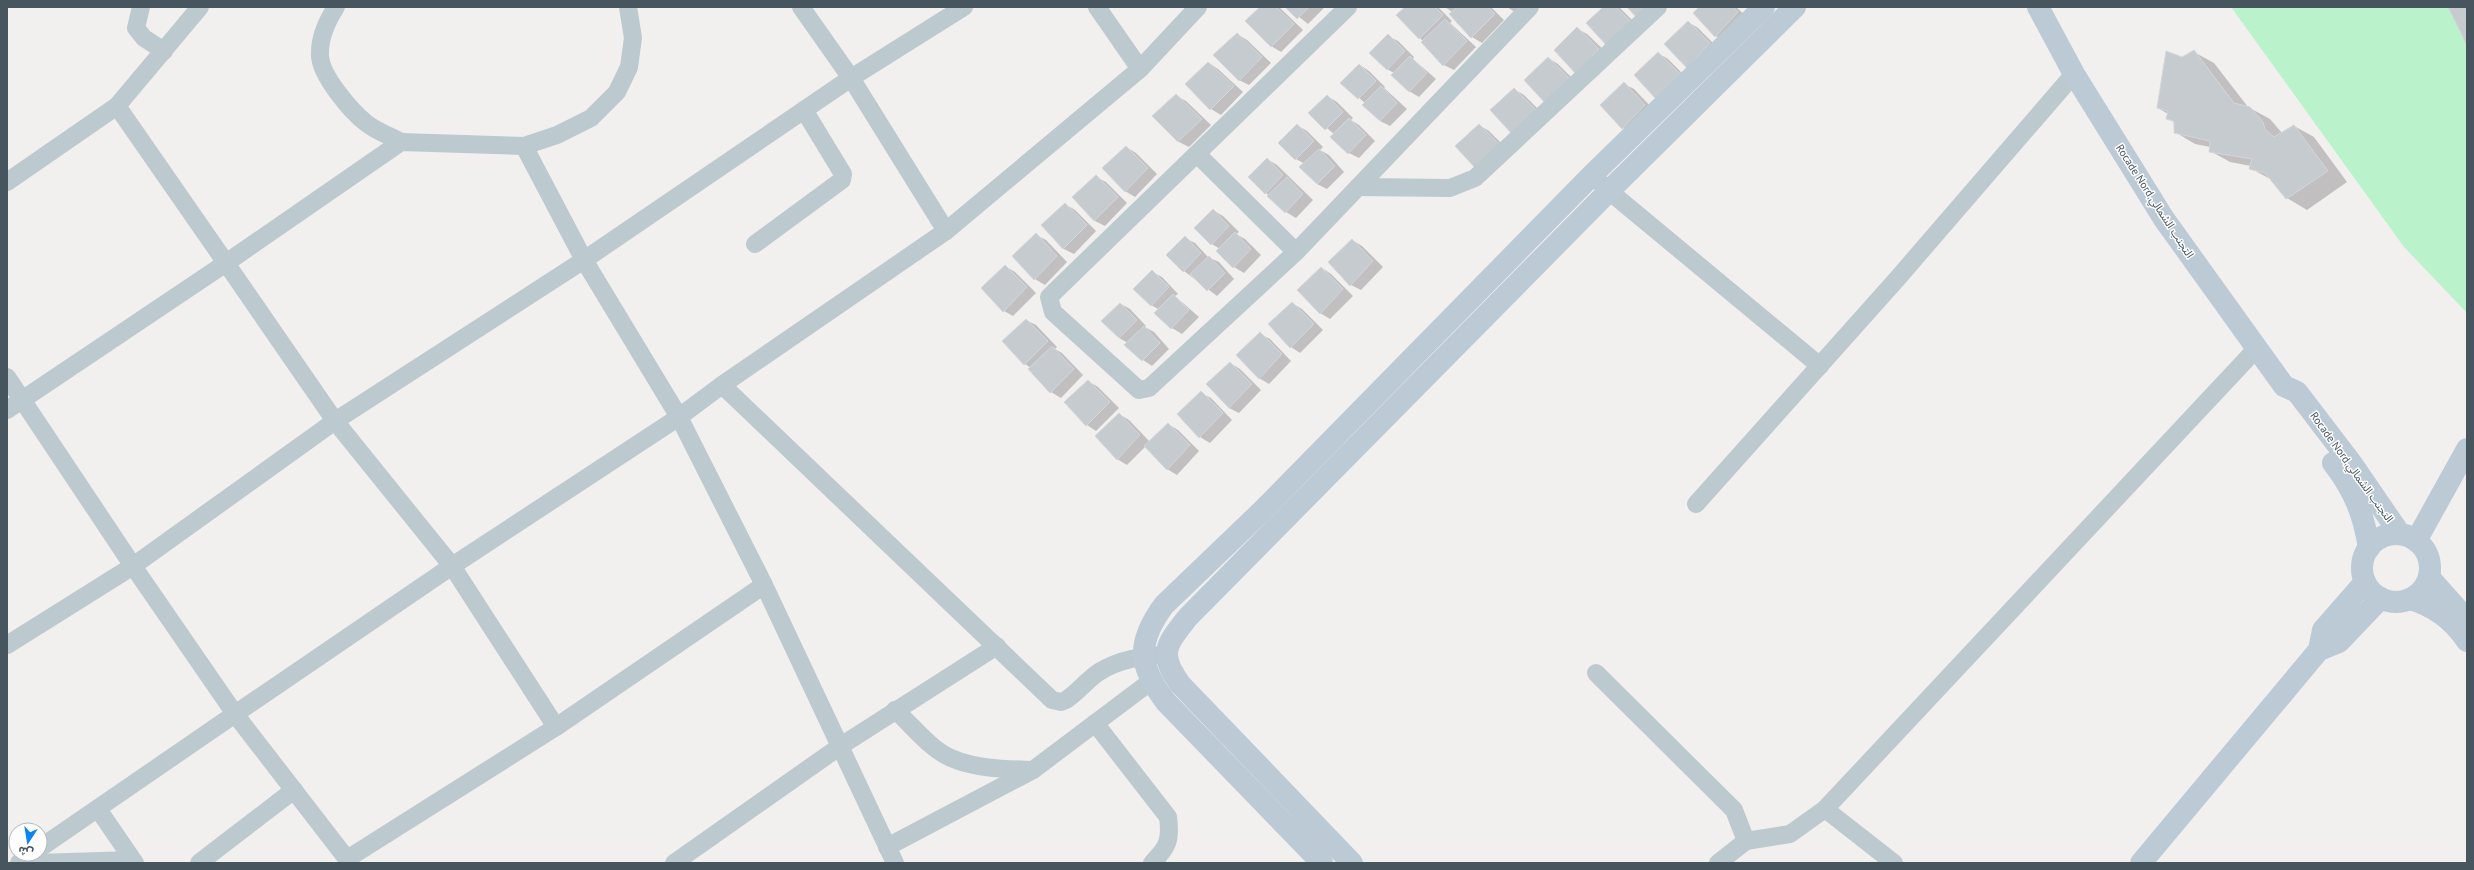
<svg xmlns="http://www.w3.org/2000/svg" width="2474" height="870" viewBox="0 0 2474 870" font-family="'PT Sans','Noto Sans Arabic',sans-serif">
	<rect width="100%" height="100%" fill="#f2efef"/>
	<path fill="#baf3cb" d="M2231 7H2467V313L2404 247Z"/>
	<g fill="#0003">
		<path d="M1262 7H1279L1303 30 1281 52 1271 46Z"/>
		<path d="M1287 7H1325L1308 24Z"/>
		<path d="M1407 7H1438L1452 21 1450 23 1476 47 1454 70 1444 65 1420 38Z"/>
		<path d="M1445 7H1491L1504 20 1482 43 1472 37 1450 14 1452 12Z"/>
		<path d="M1507 7H1519L1515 12Z"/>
		<path d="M1604 7 1620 8 1641 29Z"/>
		<path d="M1700 7H1736L1748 18 1725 42 1716 36Z"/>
		<path d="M1688 22 1698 28 1719 49 1697 73Z"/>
		<path d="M1578 29 1587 34 1609 55 1587 78Z"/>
		<path d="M1237 34 1247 40 1271 63 1249 85 1239 80Z"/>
		<path d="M1388 36 1398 41 1414 57 1413 59 1436 79 1419 97 1409 91 1394 73 1387 69Z"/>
		<path d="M2194 52 2214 63 2248 107 2270 119 2282 133 2294 126 2314 137 2347 182 2307 210 2287 198 2272 180 2250 168 2251 166 2230 162 2210 151V147L2195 144 2175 132V123L2167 118 2168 114 2158 108 2182 58Z"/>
		<path d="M1658 53 1668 59 1689 80 1667 103Z"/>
		<path d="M1548 58 1558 64 1579 85 1557 109Z"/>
		<path d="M1209 63 1218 69 1243 92 1221 115 1211 109Z"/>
		<path d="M1360 65 1369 71 1385 87 1384 88 1407 109 1390 126 1380 121 1365 103 1342 83Z"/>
		<path d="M1624 84 1634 89 1655 111 1632 134 1623 128Z"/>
		<path d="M1514 89 1524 95 1545 116 1523 139Z"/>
		<path d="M1176 96 1186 101 1211 125 1189 147 1179 142 1154 116Z"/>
		<path d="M1327 96 1337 102 1353 118 1351 120 1359 125 1375 141 1359 158 1349 153 1334 134 1309 113Z"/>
		<path d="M1297 125 1307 131 1323 147 1320 150 1329 155 1344 172 1327 189 1317 184 1305 164 1296 159Z"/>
		<path d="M1479 125 1489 131 1510 152 1488 175Z"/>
		<path d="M1126 147 1136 153 1157 174 1135 197 1125 191Z"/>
		<path d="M1267 159 1277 165 1313 200 1296 218 1286 212 1266 193Z"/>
		<path d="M1096 177 1106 182 1127 203 1105 226 1095 221 1074 198Z"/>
		<path d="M1065 204 1075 210 1096 231 1074 254 1064 249 1042 225Z"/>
		<path d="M1213 210 1223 216 1239 232 1236 234 1245 239 1261 255 1244 273 1234 267 1217 251 1220 249 1212 244Z"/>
		<path d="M1036 235 1046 240 1067 262 1045 285 1035 279Z"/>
		<path d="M1185 238 1195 243 1208 257 1219 262 1234 279 1217 296 1184 271 1167 255Z"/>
		<path d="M1352 240 1362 246 1383 267 1361 290 1351 285Z"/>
		<path d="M1005 266 1015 272 1036 293 1013 316 1004 311Z"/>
		<path d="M1322 268 1331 274 1353 296 1330 319 1320 313Z"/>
		<path d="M1152 272 1162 277 1178 294 1175 296 1199 317 1182 334 1172 328 1155 313 1158 309 1151 305Z"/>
		<path d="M1292 303 1302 309 1323 330 1300 353 1291 347Z"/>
		<path d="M1121 304 1130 309 1146 326 1145 327 1154 332 1169 349 1152 366 1143 360 1126 345 1128 343 1119 338Z"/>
		<path d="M1026 320 1036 325 1057 347 1055 349 1062 353 1083 375 1061 398 1051 392 1029 369 1031 368 1025 364Z"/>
		<path d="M1260 334 1270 339 1291 361 1269 384 1259 378Z"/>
		<path d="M1230 363 1240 369 1261 390 1239 413 1229 408 1208 384Z"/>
		<path d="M1088 381 1098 387 1119 408 1096 431 1087 425Z"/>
		<path d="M1201 393 1211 398 1232 420 1210 443 1200 437 1178 414Z"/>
		<path d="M1119 414 1129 420 1150 442 1168 424 1178 430 1199 451 1177 475 1167 469 1146 446 1127 465 1117 459Z"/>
	</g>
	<g fill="#c6cbcf" stroke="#d3d6db">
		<path d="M1260 7H1276L1294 24 1271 47 1245 21Z"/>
		<path d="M1285 7H1309L1297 19Z"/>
		<path d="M1405 7H1435L1443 15 1419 39 1396 15Z"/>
		<path d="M1457 7H1488L1495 14 1471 38 1449 14Z"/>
		<path d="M1603 7H1616L1632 23 1608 47 1586 23Z"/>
		<path d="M1627 7H1650L1638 19Z"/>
		<path d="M1699 7H1733L1738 12 1715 37 1693 13Z"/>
		<path d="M2448 7H2467V46L2462 35Z"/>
		<path d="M1445 19 1467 41 1443 66 1421 42Z"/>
		<path d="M1688 21 1710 43 1687 68 1664 44Z"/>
		<path d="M1577 27 1599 49 1576 74 1554 50Z"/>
		<path d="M1237 33 1262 57 1239 81 1213 55Z"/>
		<path d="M1388 34 1405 51 1387 70 1369 53Z"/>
		<path d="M2194 50 2234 103 2250 107 2263 122 2265 129 2274 137 2294 125 2328 171 2286 199 2265 173 2249 169 2252 159 2209 152 2210 141 2174 133V121L2166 119 2168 111 2157 108 2166 51 2182 57Z"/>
		<path d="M1658 52 1680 74 1656 99 1634 75Z"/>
		<path d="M1410 56 1427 73 1409 92 1391 75Z"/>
		<path d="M1548 57 1570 79 1546 104 1524 80Z"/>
		<path d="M1208 62 1234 86 1210 110 1185 84Z"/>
		<path d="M1359 64 1376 81 1358 99 1340 83Z"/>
		<path d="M1624 82 1645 105 1622 129 1600 105Z"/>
		<path d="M1381 86 1397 103 1380 121 1362 105Z"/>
		<path d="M1514 88 1536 110 1512 134 1490 110Z"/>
		<path d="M1176 94 1202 119 1178 142 1152 116Z"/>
		<path d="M1327 95 1343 112 1325 130 1308 113Z"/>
		<path d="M1349 118 1366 135 1348 154 1330 137Z"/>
		<path d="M1297 124 1314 141 1295 160 1278 143Z"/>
		<path d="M1479 124 1501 146 1477 170 1455 146Z"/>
		<path d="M1126 146 1148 168 1125 192 1102 168Z"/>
		<path d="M1319 149 1335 166 1317 184 1299 167Z"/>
		<path d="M1267 158 1283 175 1265 194 1248 177Z"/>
		<path d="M1096 175 1118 197 1094 221 1072 197Z"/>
		<path d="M1287 177 1303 194 1285 213 1267 196Z"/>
		<path d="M1065 203 1087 225 1063 249 1041 225Z"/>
		<path d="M1213 209 1229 226 1211 245 1194 228Z"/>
		<path d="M1235 232 1251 249 1233 268 1216 251Z"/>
		<path d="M1036 233 1057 256 1034 280 1012 256Z"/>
		<path d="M1185 236 1201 253 1183 272 1166 255Z"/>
		<path d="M1352 239 1373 261 1350 286 1328 262Z"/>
		<path d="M1209 256 1225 273 1207 291 1190 274Z"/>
		<path d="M1005 265 1027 287 1003 312 981 288Z"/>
		<path d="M1321 267 1343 289 1320 314 1297 290Z"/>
		<path d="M1152 270 1169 287 1151 306 1133 289Z"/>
		<path d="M1173 294 1189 310 1171 329 1154 313Z"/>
		<path d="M1292 302 1314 324 1290 348 1268 324Z"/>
		<path d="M1120 303 1137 320 1119 338 1101 321Z"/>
		<path d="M1026 319 1048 341 1024 365 1002 341Z"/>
		<path d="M1144 326 1160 343 1142 361 1124 345Z"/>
		<path d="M1260 332 1282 354 1259 379 1236 355Z"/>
		<path d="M1052 346 1074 369 1050 393 1028 369Z"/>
		<path d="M1230 362 1252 384 1229 408 1206 384Z"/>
		<path d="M1088 380 1110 402 1086 426 1064 402Z"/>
		<path d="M1201 391 1223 413 1199 438 1177 414Z"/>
		<path d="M1119 413 1140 435 1117 460 1095 436Z"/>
		<path d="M1168 423 1190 445 1167 470 1144 446Z"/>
	</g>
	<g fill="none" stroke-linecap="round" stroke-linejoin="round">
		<g stroke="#bcc9cf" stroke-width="18">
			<path d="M141 7 136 28 144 38 164 51"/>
			<path d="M200 7 117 106 226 263 401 142 524 146 557 135 591 118 617 92 629 67 633 38 628 7"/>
			<path d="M336 7C327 21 319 39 320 56 321 76 351 111 366 123 376 131 390 136 401 142"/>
			<path d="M1348 7 1049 297 1053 312 1139 390 1149 388 1296 252 1530 7"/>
			<path d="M1140 69 1198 7"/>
			<path d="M524 146 584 260 679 417 764 585 895 863"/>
			<path d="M1198 155 1296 252"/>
			<path d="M1592 175 1609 191 1820 366"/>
			<path d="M7 182 117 106"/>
			<path d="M1358 187 1450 188 1475 178 1658 7"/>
			<path d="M946 231 851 78 964 7"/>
			<path d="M755 244 842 180 843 174 804 110"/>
			<path d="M7 377 133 566 235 714 40 848"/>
			<path d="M722 385 1052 700 1061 702 1066 700C1078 692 1087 680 1099 672 1120 659 1142 656 1166 655"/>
			<path d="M7 410 226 263 335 421 133 566 7 645"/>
			<path d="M1696 504 1897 279 2074 74"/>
			<path d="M1596 673 1734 810 1746 841"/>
			<path d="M895 710C912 725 930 749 951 758 976 769 1006 769 1033 770"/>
			<path d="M1095 723 1168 817C1171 840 1168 847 1152 863"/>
			<path d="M556 727 452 566 335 421 584 260 851 78 801 7"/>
			<path d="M98 809 135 863"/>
			<path d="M1825 809 1894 863"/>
			<path d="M887 847 1033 770 1150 682"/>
			<path d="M347 859 556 727 764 585"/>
			<path d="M19 863 32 854"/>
			<path d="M37 863 132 860"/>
			<path d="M199 863 294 790"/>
			<path d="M350 863 235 714 452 566 679 417 722 385 946 231 1140 69 1097 7"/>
			<path d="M674 863 839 747 997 646"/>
			<path d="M1718 863 1746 841 1790 834 1825 809 2257 348"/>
		</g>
		<g stroke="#bbcad5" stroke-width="22">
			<path d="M2038 7 2074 74 2164 219 2284 386 2297 392 2352 464 2400 534"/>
			<path d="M2333 463C2354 490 2364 515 2369 548"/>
			<circle cx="2396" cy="568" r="34"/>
			<path d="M2416 541 2467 449"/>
			<path d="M2429 577 2467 620"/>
			<path d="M2410 599C2434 606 2453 620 2467 641"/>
			<path d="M2319 650 2339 642 2381 598"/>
			<path d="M1322 863 1166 702C1138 666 1136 643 1164 605L1263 510 1592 175 1764 7"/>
			<path d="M1352 863 1180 684C1158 653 1166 645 1188 617L1609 191 1795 7"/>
			<path d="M2141 863 2319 650 2323 630 2365 582"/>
		</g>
	</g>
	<g text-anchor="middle" stroke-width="3" stroke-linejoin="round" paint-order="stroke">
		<g font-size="11" fill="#46555e" stroke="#fff">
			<text transform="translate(2155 201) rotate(57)" y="4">Rocade Nord,التجنب الشمالي</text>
			<text transform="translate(2352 467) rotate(54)" y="4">Rocade Nord,التجنب الشمالي</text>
		</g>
	</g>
	<rect width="2474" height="870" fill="none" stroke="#46555e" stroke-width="16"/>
	<g transform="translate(28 842) rotate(192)"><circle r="19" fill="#ffffff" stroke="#b5bbbf"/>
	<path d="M0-3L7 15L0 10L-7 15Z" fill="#0a84f1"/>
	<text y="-6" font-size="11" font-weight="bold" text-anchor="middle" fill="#46555e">ش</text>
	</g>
</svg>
